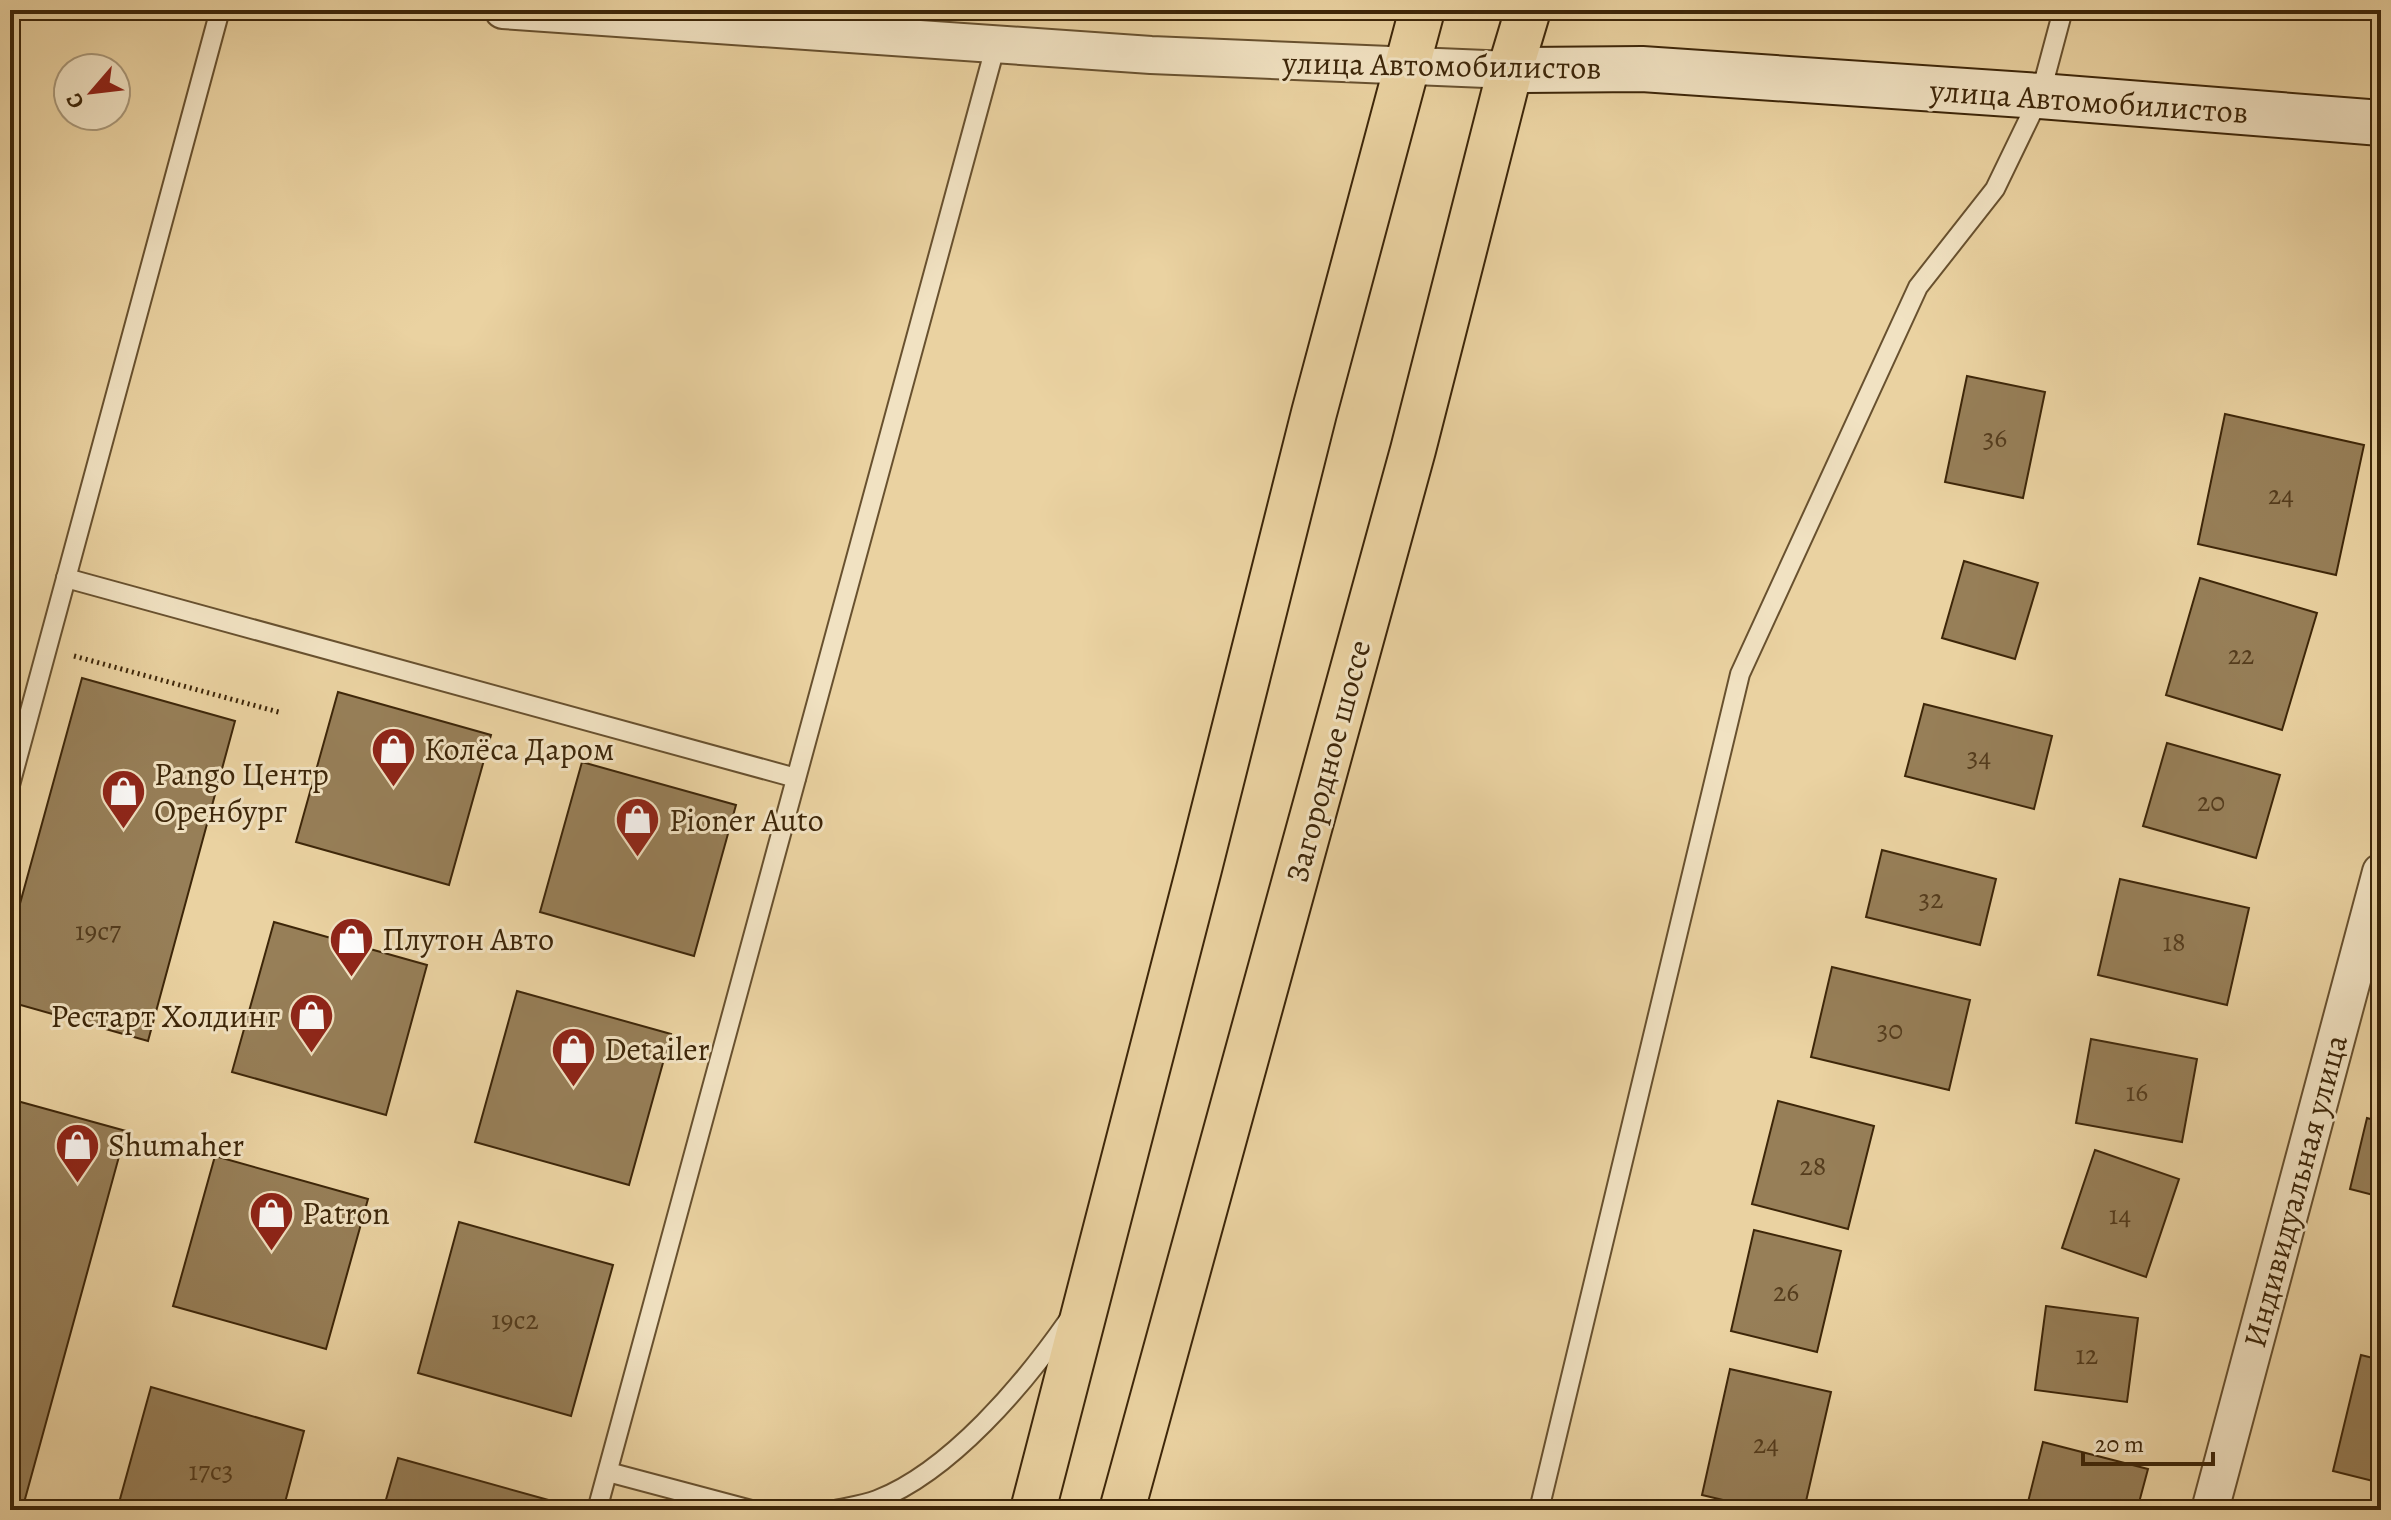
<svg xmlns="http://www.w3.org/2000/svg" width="2391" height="1520" viewBox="0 0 2391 1520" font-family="Alegreya,serif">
	<rect width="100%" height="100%" fill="#ead2a1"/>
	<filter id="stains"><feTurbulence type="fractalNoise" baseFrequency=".0025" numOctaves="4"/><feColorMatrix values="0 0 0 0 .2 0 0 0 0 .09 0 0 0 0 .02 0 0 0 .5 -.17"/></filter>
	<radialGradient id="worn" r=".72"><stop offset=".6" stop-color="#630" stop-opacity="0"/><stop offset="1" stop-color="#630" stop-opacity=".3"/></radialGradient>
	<g fill="#977f58" stroke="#3d2609" stroke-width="2">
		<path d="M1967 376 2045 392 2023 498 1945 482Z"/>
		<path d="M2225 414 2364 445 2336 575 2198 544Z"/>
		<path d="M1964 561 2038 583 2015 659 1942 638Z"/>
		<path d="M2200 578 2317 613 2282 730 2166 695Z"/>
		<path d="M82 678 235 721 148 1041 10 1002V940Z"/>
		<path d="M338 692 491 735 449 885 296 842Z"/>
		<path d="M1924 704 2052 736 2034 809 1905 776Z"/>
		<path d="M2167 743 2280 775 2256 858 2143 826Z"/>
		<path d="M582 762 736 805 694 956 540 912Z"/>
		<path d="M1882 850 1996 879 1980 945 1866 917Z"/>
		<path d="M2120 879 2249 908 2227 1005 2098 975Z"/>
		<path d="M274 922 427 965 386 1115 232 1072Z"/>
		<path d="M1832 967 1970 1000 1949 1090 1811 1057Z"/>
		<path d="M517 991 671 1034 629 1185 475 1142Z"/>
		<path d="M2091 1039 2197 1059 2182 1142 2076 1123Z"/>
		<path d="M10 1099 126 1131 22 1510H10Z"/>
		<path d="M1778 1101 1874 1126 1848 1229 1752 1204Z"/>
		<path d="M2367 1118 2381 1122V1197L2350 1189Z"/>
		<path d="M2095 1150 2179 1179 2146 1277 2062 1248Z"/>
		<path d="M215 1156 368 1199 326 1349 173 1306Z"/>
		<path d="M459 1222 613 1265 571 1416 418 1373Z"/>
		<path d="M1754 1230 1841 1251 1817 1352 1731 1331Z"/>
		<path d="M2046 1306 2138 1318 2127 1402 2035 1390Z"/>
		<path d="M2361 1355 2381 1360V1483L2333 1471Z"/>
		<path d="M1730 1369 1831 1392 1804 1510H1765L1702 1495Z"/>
		<path d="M151 1387 304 1431 283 1510H117Z"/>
		<path d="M2043 1442 2148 1469 2137 1510H2026Z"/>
		<path d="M398 1458 552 1501 549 1510H383Z"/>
	</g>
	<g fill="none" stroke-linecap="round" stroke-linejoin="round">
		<defs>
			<g id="lane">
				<path d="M66 578 796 778"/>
				<path d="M10 785 220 10"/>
				<path d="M608 1472 751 1510"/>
				<path d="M597 1510 996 44"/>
				<path d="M835 1510C849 1507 864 1505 877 1500 951 1471 1024 1384 1068 1321"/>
				<path d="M1539 1510 1740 674 1918 287 1995 189 2040 96 2063 10"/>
			</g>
			<g id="street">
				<path d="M503 10 1151 55 1510 70"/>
				<path d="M2210 1510 2381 872"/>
			</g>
			<path id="secondary" d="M1510 70 1642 69 2040 96 2381 123"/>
			<g id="highway">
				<path d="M1033 1510 1199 869 1314 413 1422 10"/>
				<path d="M1122 1510 1413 450 1510 70 1528 10"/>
			</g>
		</defs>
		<use href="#lane" stroke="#68512f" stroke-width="22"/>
		<use href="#street" stroke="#68512f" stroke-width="40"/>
		<use href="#secondary" stroke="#3d2609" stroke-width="48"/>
		<use href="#highway" stroke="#3d2609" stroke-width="48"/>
		<path stroke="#3d2609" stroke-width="5" stroke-dasharray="2 4" stroke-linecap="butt" d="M74 656 282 713"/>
		<use href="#lane" stroke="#f1e2c2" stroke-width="18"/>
		<use href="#street" stroke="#f1e2c2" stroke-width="36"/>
		<use href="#secondary" stroke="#f1e2c2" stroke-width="44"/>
		<use href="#highway" stroke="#ead2a1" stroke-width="44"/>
	</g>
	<defs>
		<symbol id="shop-pin" viewBox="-11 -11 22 30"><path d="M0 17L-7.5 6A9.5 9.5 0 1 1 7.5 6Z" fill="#8f2418" stroke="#f1e2c2"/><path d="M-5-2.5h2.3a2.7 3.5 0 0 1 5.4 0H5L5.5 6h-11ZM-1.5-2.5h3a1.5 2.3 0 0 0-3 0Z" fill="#fff"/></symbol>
	</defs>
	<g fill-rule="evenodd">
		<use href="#shop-pin" x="368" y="724" width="51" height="69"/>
		<use href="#shop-pin" x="98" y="766" width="51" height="69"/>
		<use href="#shop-pin" x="612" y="794" width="51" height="69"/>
		<use href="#shop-pin" x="326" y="914" width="51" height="69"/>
		<use href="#shop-pin" x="286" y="990" width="51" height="69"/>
		<use href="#shop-pin" x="548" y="1024" width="51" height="69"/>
		<use href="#shop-pin" x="52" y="1120" width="51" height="69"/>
		<use href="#shop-pin" x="246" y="1188" width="51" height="69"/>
	</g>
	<g text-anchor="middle" stroke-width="6" stroke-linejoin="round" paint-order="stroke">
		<g font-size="28" fill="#543c1d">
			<text x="1995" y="447">36</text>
			<text x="2281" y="504">24</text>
			<text x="2241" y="664">22</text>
			<text x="1979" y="766">34</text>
			<text x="2211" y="811">20</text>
			<text x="1931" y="908">32</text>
			<text x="98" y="940">19с7</text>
			<text x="2174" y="951">18</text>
			<text x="1890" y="1039">30</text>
			<text x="2137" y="1101">16</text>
			<text x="1813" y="1175">28</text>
			<text x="2120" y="1224">14</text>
			<text x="1786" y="1301">26</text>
			<text x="515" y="1329">19с2</text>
			<text x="2087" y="1364">12</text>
			<text x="1766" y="1453">24</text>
			<text x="211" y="1480">17c3</text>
		</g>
		<g font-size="32" fill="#3d2609" stroke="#f1e2c2">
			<text transform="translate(1442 65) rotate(1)" y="11">улица Автомобилистов</text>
			<text transform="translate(2089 101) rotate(4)" y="11">улица Автомобилистов</text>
			<text transform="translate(1328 761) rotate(-75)" y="11">Загородное шоссе</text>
			<text transform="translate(2295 1191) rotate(-75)" y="11">Индивидуальная улица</text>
		</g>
		<g font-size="32" fill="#3d2609" stroke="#f1e2c2" text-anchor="start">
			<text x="424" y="760">Колёса Даром</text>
			<text x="154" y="785">Pango Центр<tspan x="154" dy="37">Оренбург</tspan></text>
			<text x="669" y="831">Pioner Auto</text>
			<text x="382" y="950">Плутон Авто</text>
			<text x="280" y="1027" text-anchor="end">Рестарт Холдинг</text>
			<text x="604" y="1060">Detailer</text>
			<text x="108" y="1156">Shumaher</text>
			<text x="302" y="1224">Patron</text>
		</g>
	</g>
	<rect width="2391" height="1520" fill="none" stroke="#ead2a1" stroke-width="40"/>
	<rect x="12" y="12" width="2367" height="1496" fill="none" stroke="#3d2609" stroke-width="4"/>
	<rect x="20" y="20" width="2351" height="1480" fill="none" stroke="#3d2609" stroke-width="2"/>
	<g transform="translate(92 92) rotate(242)"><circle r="38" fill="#f1e2c2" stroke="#a99778" stroke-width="2"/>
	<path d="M0-6L14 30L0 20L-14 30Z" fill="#8f2418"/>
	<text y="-12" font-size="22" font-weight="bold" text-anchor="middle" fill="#3d2609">С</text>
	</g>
	<path d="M2083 1452v12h130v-12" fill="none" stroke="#3d2609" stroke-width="4"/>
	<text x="2095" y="1452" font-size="24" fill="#3d2609" stroke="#f1e2c2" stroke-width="6" paint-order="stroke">20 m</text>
	<rect width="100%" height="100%" filter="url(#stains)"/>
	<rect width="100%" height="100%" fill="url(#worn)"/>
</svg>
